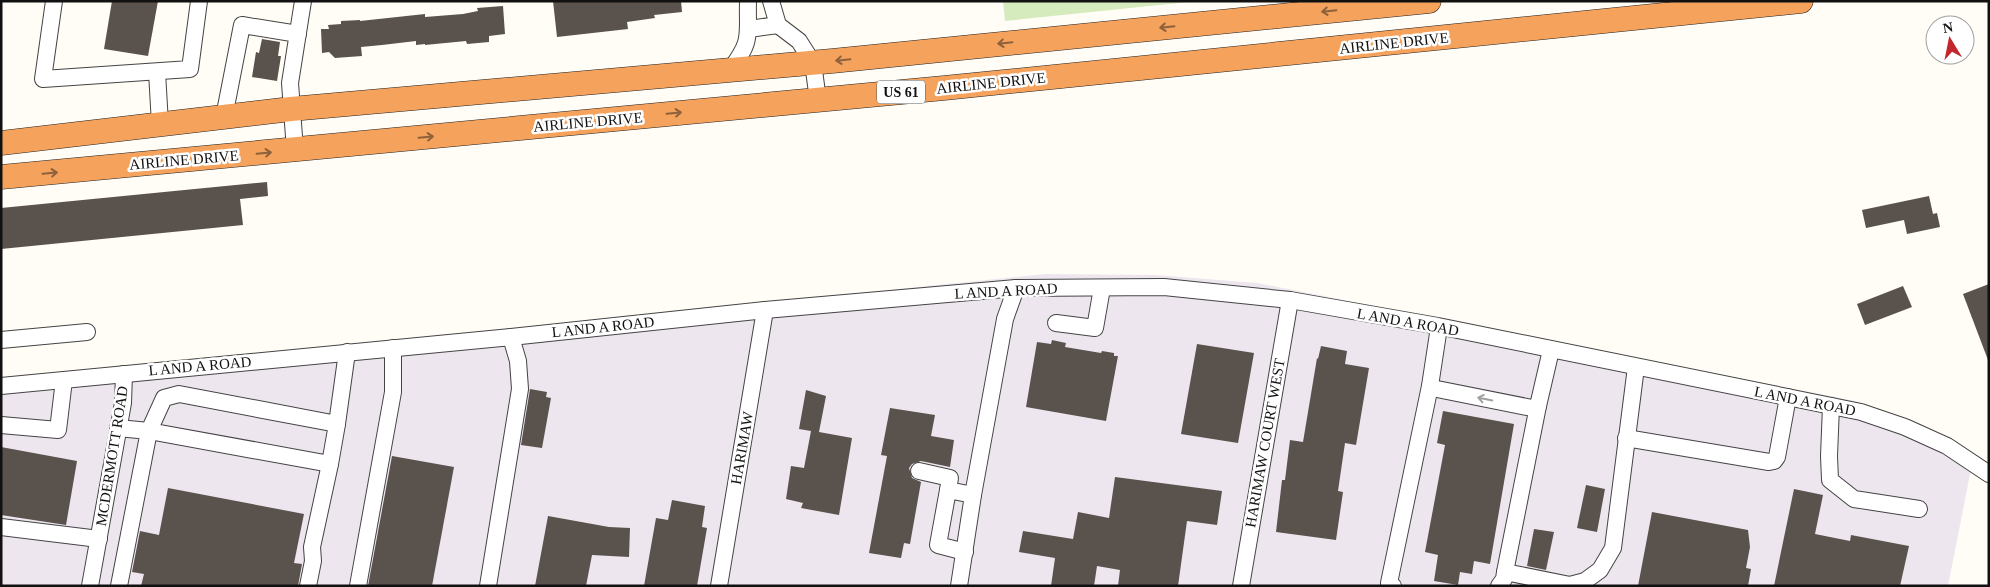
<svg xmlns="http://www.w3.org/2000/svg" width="1990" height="587" viewBox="0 0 1990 587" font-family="Georgia,serif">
	<rect width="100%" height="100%" fill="#fffdf5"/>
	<path fill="#eee6ef" d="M1046 274 1156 275 1257 283 1855 401 1919 423 1974 454 1948 586H1V381Z"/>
	<path fill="#d5ebbd" d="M1003 1H1198L1005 21Z"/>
	<g fill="#5a524d">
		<path d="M112 1H158L148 56 104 49Z"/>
		<path d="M553 1H681L682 12 654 15 655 18 627 22 628 29 557 37Z"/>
		<path d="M503 6 505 34 489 36V42L467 44 466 41 425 45V44L416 45V41L382 45 361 47 362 56 335 58 329 52 322 53 321 29H329L328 25 341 24V21L360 20V21L425 14V17L463 14 478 11 477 8Z"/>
		<path d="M262 39 280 42 278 56H281L277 81 252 77 256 52 259 53Z"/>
		<path d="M267 182 268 196 240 199 243 225 1 249V208Z"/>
		<path d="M1929 196 1933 214 1937 213 1940 227 1907 234 1904 220 1866 228 1862 210Z"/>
		<path d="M1989 284V360H1988L1963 294Z"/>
		<path d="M1903 286 1912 307 1865 325 1857 304Z"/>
		<path d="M1052 340 1066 343 1065 347 1101 353 1102 351 1114 353V356H1118L1106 421 1026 407 1037 342 1051 344Z"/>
		<path d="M1197 344 1254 353 1238 443 1181 434Z"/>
		<path d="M1321 346 1347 351 1345 364 1369 368 1356 445 1345 443 1338 491 1343 492 1336 540 1276 532 1282 480H1285L1290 440 1303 442 1317 358 1318 359Z"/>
		<path d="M530 389 547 392 546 397 551 398 542 448 521 445Z"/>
		<path d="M806 390 826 396 819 432 852 438 839 515 801 508 803 503 786 499 791 466 804 468 811 431 799 429Z"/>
		<path d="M890 408 935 415 931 436 954 440 950 467 921 461 912 464 909 468 912 478 921 482 910 544 904 543 901 558 869 553 887 456 881 455Z"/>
		<path d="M1443 411 1514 424 1490 564 1474 561 1472 574 1460 572 1458 585 1434 581 1438 555 1425 552 1445 445 1437 443Z"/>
		<path d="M1 447 77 461 66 525 1 515Z"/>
		<path d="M392 456 454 467 432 586H368Z"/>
		<path d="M1115 477 1222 491 1217 525 1187 521 1178 586H1118L1120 570 1097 566 1094 586H1051L1055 558 1019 552 1023 531 1073 539 1078 512 1109 518Z"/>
		<path d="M1586 485 1605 489 1597 532 1577 528Z"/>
		<path d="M168 488 304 514 294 563 302 564 298 586H141L144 574 132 572 140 531 159 535Z"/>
		<path d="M1794 489 1823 495 1815 534 1850 541 1851 535 1909 546 1900 586H1774Z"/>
		<path d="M672 500 705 506 702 527 707 528 697 586H644L656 518 668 520Z"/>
		<path d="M1652 512 1748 530 1750 547 1746 568 1751 569 1748 586H1638Z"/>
		<path d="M548 516 609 527 630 528 629 557 592 555 586 586H535Z"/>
		<path d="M1534 529 1554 532 1546 570 1527 566Z"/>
	</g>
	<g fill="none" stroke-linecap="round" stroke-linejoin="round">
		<defs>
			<g id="minor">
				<path d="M54 1 43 79 190 69 199 1"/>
				<path d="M771 1 778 25 799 41 813 63 818 100"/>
				<path d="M749 29 778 25"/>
				<path d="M730 70C753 40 747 36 748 1"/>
				<path d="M157 72 160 124"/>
				<path d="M224 117 242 25 298 34"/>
				<path d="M295 150 290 83 303 1"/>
				<path d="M1056 323 1095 328 1102 288"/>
				<path d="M1439 327 1430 386 1432 388 1532 408 1538 406 1551 350"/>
				<path d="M1 340 87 332"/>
				<path d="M1 386 511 337 765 310 1016 288 1164 287 1290 300 1438 326 1861 412 1905 427 1947 446 1989 474"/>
				<path d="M1831 406 1829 456 1830 480 1854 499 1919 509"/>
				<path d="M337 424 347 352"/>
				<path d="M1 425 58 430 64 380"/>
				<path d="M118 428 149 431 330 464 337 424 179 394 164 398 149 431 119 586"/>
				<path d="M1626 438 1769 462 1774 461 1777 457 1788 397"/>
				<path d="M919 471 950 478 948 490"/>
				<path d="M1 527 99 539"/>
				<path d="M965 552 938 545 948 490 973 495"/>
				<path d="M1505 572 1570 585 1585 581 1600 570 1613 548 1636 367"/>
				<path d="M90 586 123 403 124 374"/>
				<path d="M308 586 313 561 312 547 330 464"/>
				<path d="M358 586 393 392V348"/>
				<path d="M488 586 520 389 518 361 511 337"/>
				<path d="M719 586 765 310"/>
				<path d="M959 586 973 495 1005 319 1016 288"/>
				<path d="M1241 586 1290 300"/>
				<path d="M1393 586 1389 583 1430 386"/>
				<path d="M1499 586 1504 579 1505 572 1538 406"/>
			</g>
			<g id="highway">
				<path d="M1 143 291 109 832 61 1429 1"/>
				<path d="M1 177 944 88 1801 1"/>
			</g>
		</defs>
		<use href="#minor" stroke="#444" stroke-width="18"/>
		<use href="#highway" stroke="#222" stroke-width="25"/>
		<use href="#minor" stroke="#fff" stroke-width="16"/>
		<use href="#highway" stroke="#f5a25d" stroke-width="24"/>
	</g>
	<defs><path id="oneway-shaft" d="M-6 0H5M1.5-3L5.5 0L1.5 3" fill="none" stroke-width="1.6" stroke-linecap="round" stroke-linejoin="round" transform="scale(1.25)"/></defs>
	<g stroke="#8e613b">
		<use href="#oneway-shaft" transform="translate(1329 11) rotate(174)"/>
		<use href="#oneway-shaft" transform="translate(1167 27) rotate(174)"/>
		<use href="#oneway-shaft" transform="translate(1005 43) rotate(174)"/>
		<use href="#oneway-shaft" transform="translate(843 60) rotate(174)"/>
		<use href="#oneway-shaft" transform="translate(674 113) rotate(-5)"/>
		<use href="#oneway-shaft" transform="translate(426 137) rotate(-5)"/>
		<use href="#oneway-shaft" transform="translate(264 153) rotate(-5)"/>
		<use href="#oneway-shaft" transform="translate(50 173) rotate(-5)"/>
	</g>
	<use stroke="#a0a0a0" href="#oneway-shaft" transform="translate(1485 399) rotate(-169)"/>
	<g text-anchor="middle" stroke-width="5" stroke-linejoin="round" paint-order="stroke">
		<rect fill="#fff" stroke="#585858" stroke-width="1" x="877" y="80.5" width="48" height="23" rx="4"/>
		<g font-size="14" font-weight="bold" fill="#111">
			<text x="901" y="97">US 61</text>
		</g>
		<g font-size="15" fill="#111" stroke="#fff">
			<text transform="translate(1394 43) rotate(-6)" y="5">AIRLINE DRIVE</text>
			<text transform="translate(991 83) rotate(-6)" y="5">AIRLINE DRIVE</text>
			<text transform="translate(588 122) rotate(-5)" y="5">AIRLINE DRIVE</text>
			<text transform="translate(184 160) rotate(-5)" y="5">AIRLINE DRIVE</text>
			<text transform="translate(1006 291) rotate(-3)" y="5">L AND A ROAD</text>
			<text transform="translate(1408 322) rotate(10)" y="5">L AND A ROAD</text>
			<text transform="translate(603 327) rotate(-6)" y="5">L AND A ROAD</text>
			<text transform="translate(200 366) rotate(-5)" y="5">L AND A ROAD</text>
			<text transform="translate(1805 401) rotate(11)" y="5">L AND A ROAD</text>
			<text transform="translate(1265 443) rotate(-80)" y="5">HARIMAW COURT WEST</text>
			<text transform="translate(742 448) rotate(-80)" y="5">HARIMAW</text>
			<text transform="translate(112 456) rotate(-81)" y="5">MCDERMOTT ROAD</text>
		</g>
	</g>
	<rect width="1990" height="587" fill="none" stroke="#111111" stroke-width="5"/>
	<g transform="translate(1950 40) rotate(350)"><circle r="24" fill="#ffffff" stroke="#a0a0a0"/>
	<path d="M0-4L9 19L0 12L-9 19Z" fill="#c4262e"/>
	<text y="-8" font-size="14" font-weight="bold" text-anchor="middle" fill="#111111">N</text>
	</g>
</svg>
